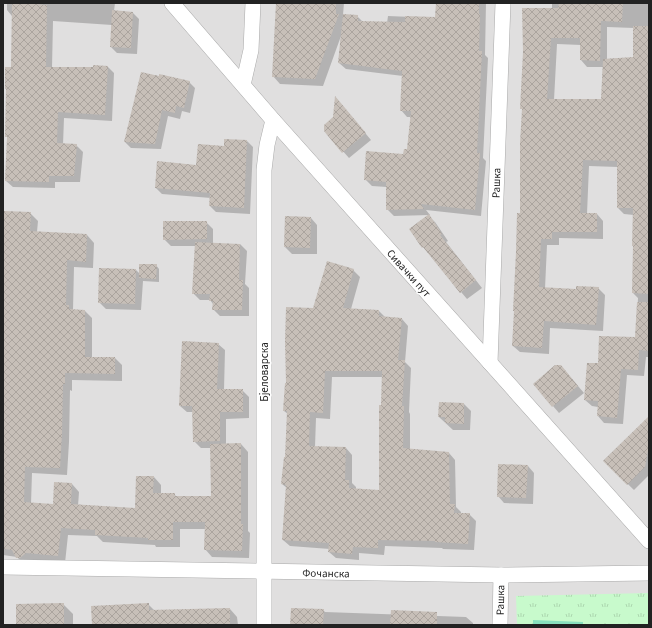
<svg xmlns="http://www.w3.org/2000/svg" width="652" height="628" viewBox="0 0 652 628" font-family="'Source Sans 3',sans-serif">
	<defs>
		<pattern id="park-tufts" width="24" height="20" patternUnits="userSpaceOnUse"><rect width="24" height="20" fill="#c8facc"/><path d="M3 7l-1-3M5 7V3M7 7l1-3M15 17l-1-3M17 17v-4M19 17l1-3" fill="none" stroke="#acd6af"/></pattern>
		<pattern id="building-cross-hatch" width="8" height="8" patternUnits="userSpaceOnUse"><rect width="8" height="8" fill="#c7bfb8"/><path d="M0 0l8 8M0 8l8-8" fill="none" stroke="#aba49e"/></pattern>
	</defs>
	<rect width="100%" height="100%" fill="#f2efe9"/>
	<rect fill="#e0dfdf" x="3" y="3" width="646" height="622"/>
	<path fill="url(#park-tufts)" d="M649 593V625H517L516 596Z"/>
	<path fill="#88e0be" d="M533 620 583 622V625H533Z"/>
	<g fill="#0003" fill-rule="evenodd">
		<path d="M7 3H115L114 11 133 13 139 19 137 54 117 53 111 47 112 25 53 21 52 68 108 67 114 73 112 121 64 118 63 145H76L83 152 80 182H55V188L13 187 6 181 8 138 6 136 12 68V16L7 10Z"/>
		<path d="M277 3H344L343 15 357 16 363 22 387 23 388 16 436 18 437 3H486L485 55 488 58 483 158 486 161 481 216 426 210 430 215 394 216 387 209V187L372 186 365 179 404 155 408 150 411 117H407L401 110 403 76 346 69 339 63 341 36 323 86 280 84 273 76Z"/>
		<path d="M552 3H649V357H646L644 376 627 375 623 424 604 423 598 416V407L592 406 585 400 599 365 636 338 638 298 633 293 634 247V215L624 214 618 208V167L589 166 587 214H597L603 221V239L559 238V245H547L545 289 577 290 598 288 605 295 603 331 550 328 549 354 520 352 513 346 521 214 523 110 521 108 552 9ZM607 27 634 28V58L607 59ZM557 44 581 45V60L587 67H603L602 100H554Z"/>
		<path d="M142 73 189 82 195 88 190 113 182 111 180 119 168 116 161 149 131 148 125 142Z"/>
		<path d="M336 98 371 140 349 158 325 131 334 118Z"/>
		<path d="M247 141 253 147 250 214 216 212 210 206 211 198 162 194 156 188 197 166 225 147Z"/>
		<path d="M30 213 38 221 37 232 87 235 94 243 93 268 74 267 73 310 85 311 92 318V358H115L122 365V381L72 380V391L70 390 69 442 67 475 32 473 31 504 54 505 72 484 79 492 78 506 136 509 154 477 161 485V494H174L177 497H212L211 448H201L194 441 193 412H187L180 406 218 344 225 350 224 390H242L249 397V418L226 419V444H241L248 452V531L250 533 249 558 212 557 205 549 206 529H180V547H156L155 545 103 542 97 536 68 535 65 563 34 560 28 565H25L17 557 3 555V288Z"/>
		<path d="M428 216 435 222 448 241 446 242 482 288 467 299 423 247Z"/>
		<path d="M311 218 317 225V254H292L285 247Z"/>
		<path d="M206 222 213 229V244H240L247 251 245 284 249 288V316H220L213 309V304L210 300H200L193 293 196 246H171L164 239Z"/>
		<path d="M156 265 159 269V282L143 281 141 310 106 309 99 302 136 270 140 274Z"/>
		<path d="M353 270 360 277 351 309 379 311 386 318 402 319 408 326 405 362 411 368 409 412 410 414V450L449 453 455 460 456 507 461 512V514H469L476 521 474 550 443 549 442 548 385 546 384 555 359 553V560L336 558 329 552 330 549 290 546 283 540 287 488 282 484 286 458 288 414 284 411 287 384 314 309ZM332 377H383L380 491 356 490V487L352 483V455L346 448 315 447 316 418 330 419Z"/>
		<path d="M561 366 584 393 559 413 553 406Z"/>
		<path d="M440 403 464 404 471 411 470 430H453L439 417Z"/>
		<path d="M649 417V475L634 490 604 461Z"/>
		<path d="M528 466 534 473 533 504 504 503 498 496Z"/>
		<path d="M63 604 73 614V625H17Z"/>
		<path d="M148 604 155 611 230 609 237 617 238 625H93Z"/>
		<path d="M323 610 325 612 466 617 473 623V625H291Z"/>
	</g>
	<g fill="url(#building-cross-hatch)" fill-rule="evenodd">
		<path d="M12 3H36V4L47 5 46 67H93V65L108 66 105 115 58 112 57 143 77 144 74 176H49V182L5 181 7 137H5L6 89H5V67H11Z"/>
		<path d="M276 3H336V14H339L315 79 272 77Z"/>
		<path d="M436 3H479V14H480L479 51H482L477 153H480L475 210 421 204 424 209 386 210V182L364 180 366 151 403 154 404 149H407L411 111H400L402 71 338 63 343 14 358 15V21L405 22V16L435 17Z"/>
		<path d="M559 3H623L622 22 601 21 600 61 580 60V38H551L547 99H601L603 59 633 57V26H649V294L632 293 633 246H632L633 208H617V161L583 160 580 213H597V232H552V239H541L539 287 576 289V286L599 287 596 325 544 321 542 348 512 346 514 311H513L516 252 517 213H520V143L522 109H520L523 52 522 8H558Z"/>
		<path d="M112 10 133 12 131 48 110 47Z"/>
		<path d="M141 72 159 76V74L190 81 184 108 176 106 175 113 162 110 155 144 124 142Z"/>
		<path d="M335 96 366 133 342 153 324 131V125L333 117Z"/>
		<path d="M224 139 247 140 244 208 209 206 210 193 155 188 157 161 196 165 198 144 224 146Z"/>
		<path d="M4 211 31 212 30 231 87 234 86 262 67 260 66 305H69V309L85 310V357H115V374L65 373V384H63L62 434 60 468 25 467 24 502 53 504 54 482 72 483 71 504 135 508 136 476H154L153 493H175V496H211L210 444 241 443V524H243L242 551 204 550 205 522H173V540H148V538L95 535V530L61 528 58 556 26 553 20 558H16L12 550 3 549V231Z"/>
		<path d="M429 214 442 234 440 235 476 280 460 293 423 247 422 248 409 229Z"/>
		<path d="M285 216 311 217 310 248 284 247Z"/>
		<path d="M163 221H207V239L163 240Z"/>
		<path d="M195 242 240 244 239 280H243L242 310H212L213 301H209L210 294H192Z"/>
		<path d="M327 261 354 269 343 308 379 310V316L402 318 398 360H405L402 406H404L403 448 449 452 450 504H455L454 513H470L468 544 435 542V541L378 540V548L353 547 352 554 328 552 329 543 282 540 286 485 281 484 284 457H285L287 411H283L285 383H286L285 342 286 307 313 308ZM325 371H382L381 405H379V490L349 488V480H345L346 447 309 446 310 412 323 413Z"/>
		<path d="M139 264H157L156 279 139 278Z"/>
		<path d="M99 268 136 269 135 304 98 303Z"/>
		<path d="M637 302H649V351L639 350 638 370 621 369 617 418 597 416 598 401 584 400 587 363H598L599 336 635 337Z"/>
		<path d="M182 341 219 343 217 389H243V412H220V441L193 442 192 406H179Z"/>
		<path d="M555 365H561L578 386 552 407 533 384Z"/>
		<path d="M439 402 464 403V424L445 423V417H438Z"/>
		<path d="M649 416V445L645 467 627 485 603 461Z"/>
		<path d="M498 464 528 465 526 498 497 497Z"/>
		<path d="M64 603V625H16V604Z"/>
		<path d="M149 603V610L230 608V625H92L91 606Z"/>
		<path d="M291 608 324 609 323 625H290Z"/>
		<path d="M391 610 437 612V625H390Z"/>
	</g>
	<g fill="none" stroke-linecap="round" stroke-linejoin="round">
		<defs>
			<g id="minor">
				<path d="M172 3 273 120 649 541"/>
				<path d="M243 85 251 50 253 3"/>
				<path d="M490 363 503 3"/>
				<path d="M3 567 501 575 649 573"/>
				<path d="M264 625V170L267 145 273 120"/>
				<path d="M500 625 501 575"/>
			</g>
		</defs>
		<use href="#minor" stroke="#a9a9a9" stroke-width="16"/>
		<use href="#minor" stroke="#fff" stroke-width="15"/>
	</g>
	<g text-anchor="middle" stroke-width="3" stroke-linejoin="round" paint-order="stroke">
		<g font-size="11" fill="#222" stroke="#fff">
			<text transform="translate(496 183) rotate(-88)" y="4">Рашка</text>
			<text transform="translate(409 273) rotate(48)" y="4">Сивачки пут</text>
			<text transform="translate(264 372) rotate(-90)" y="4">Бјеловарска</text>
			<text transform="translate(326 573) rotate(1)" y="4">Фочанска</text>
			<text transform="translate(500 600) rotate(-89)" y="4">Рашка</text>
		</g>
	</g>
	<rect width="652" height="628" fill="none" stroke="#222222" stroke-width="8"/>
</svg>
